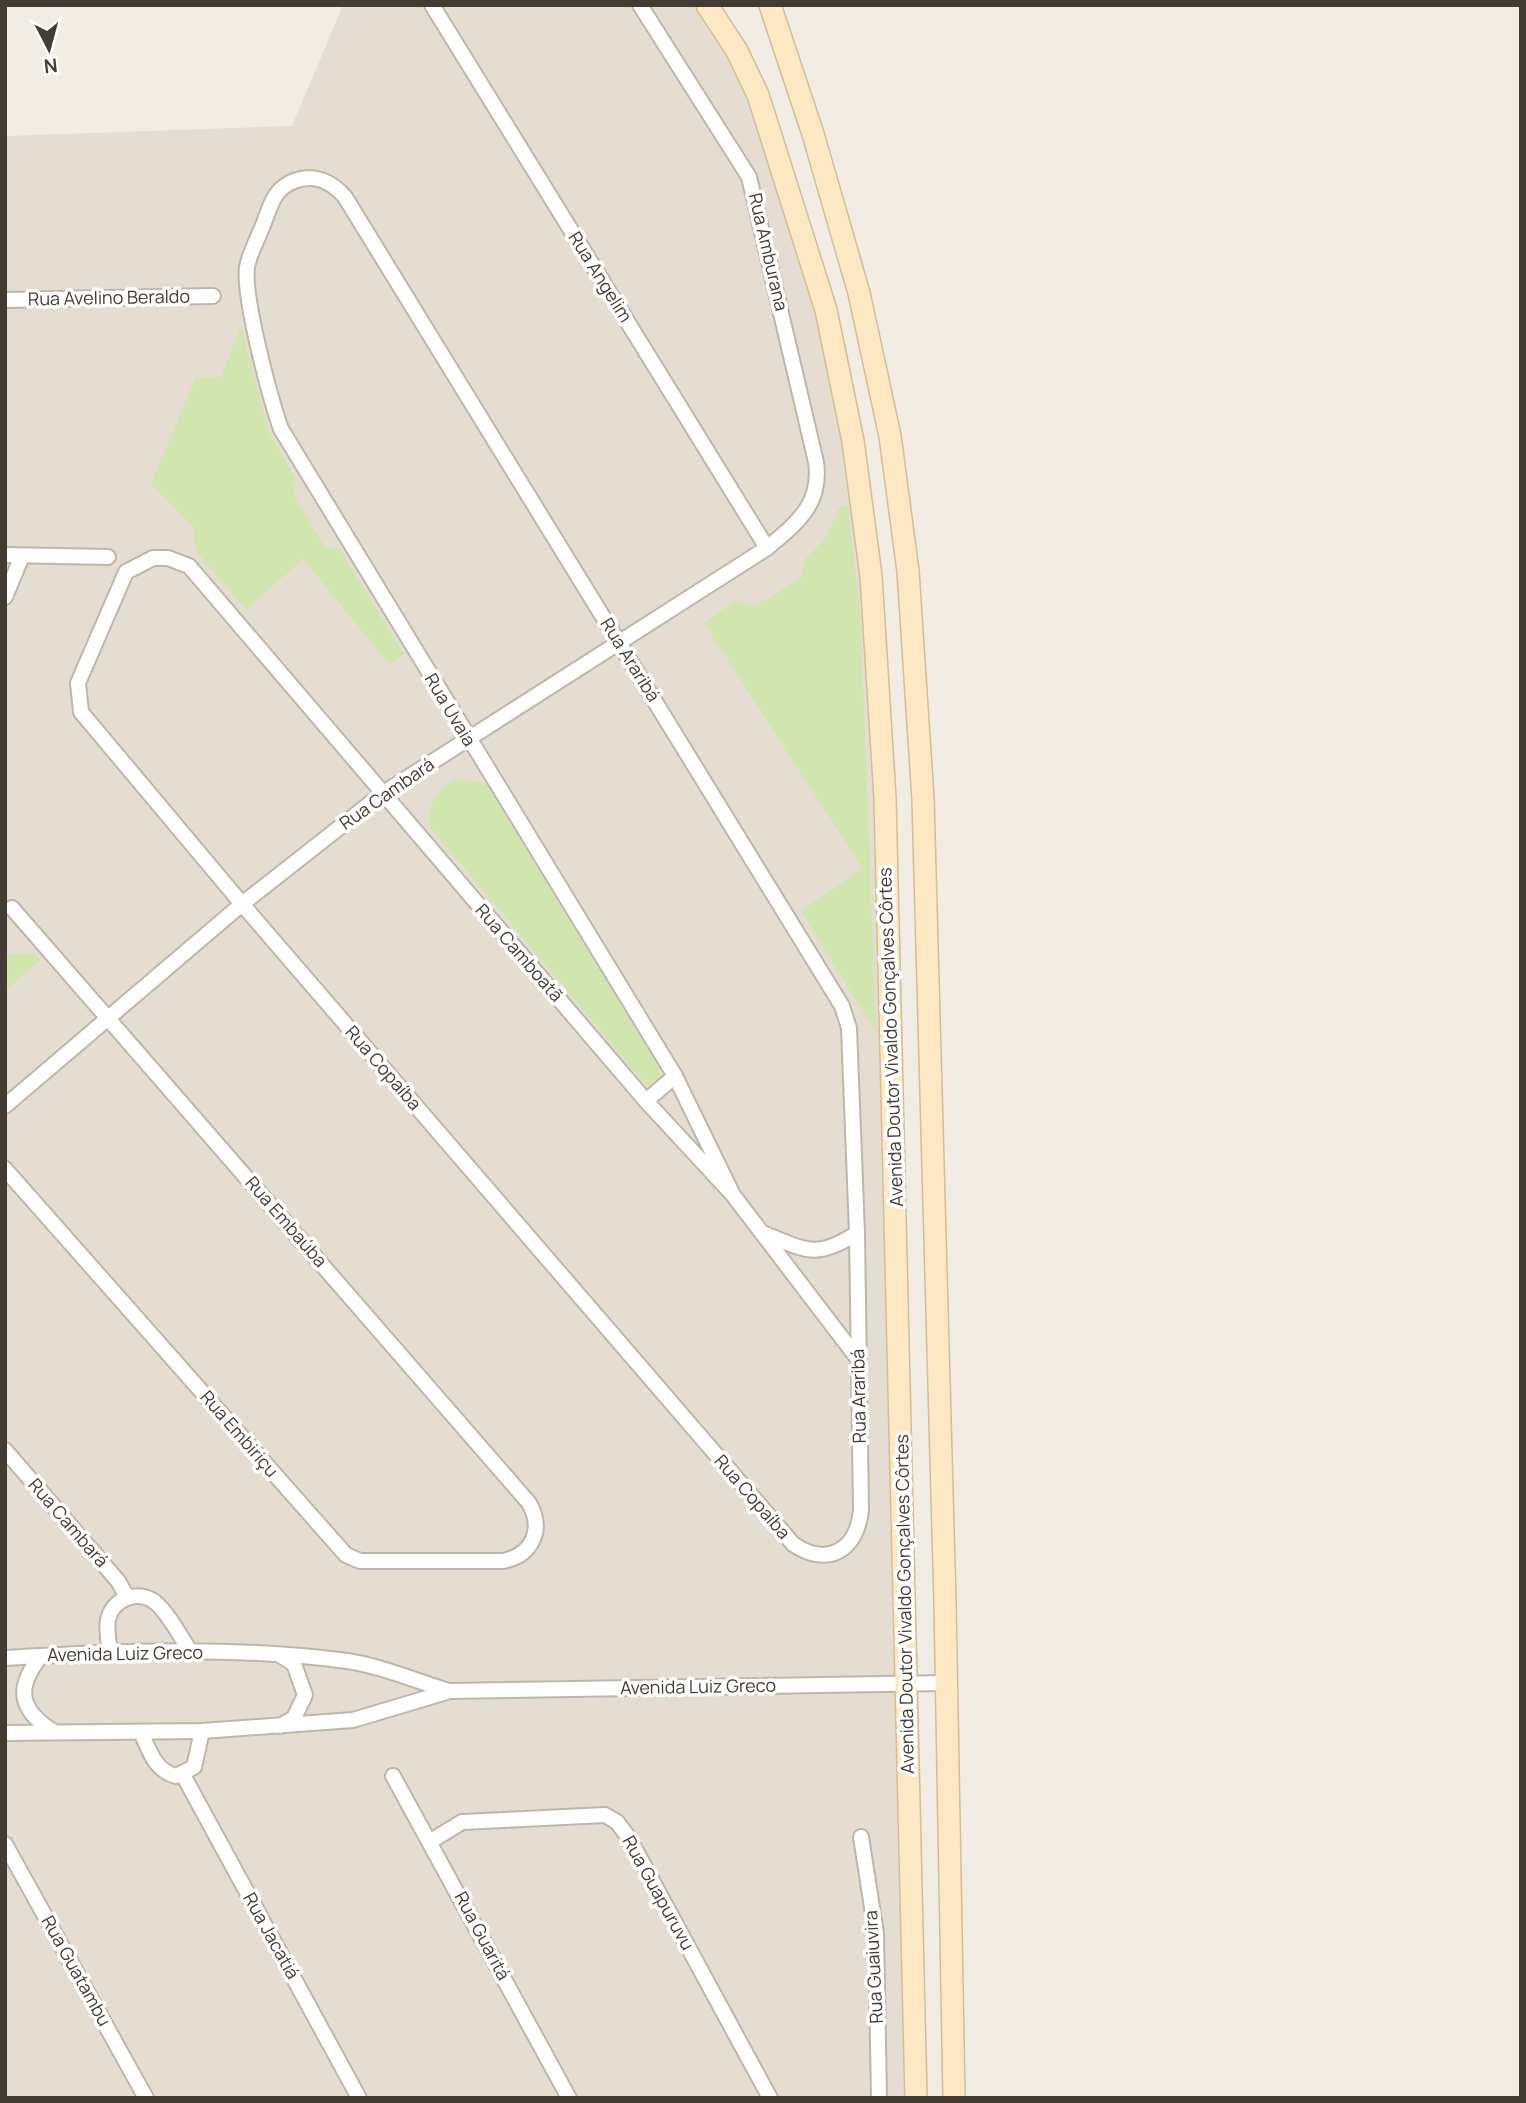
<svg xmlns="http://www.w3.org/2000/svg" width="1526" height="2103" viewBox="0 0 1526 2103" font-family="Manrope,sans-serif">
	<rect width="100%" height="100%" fill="#f1ece4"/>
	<path fill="#e5ddd2" d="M343 5H699L734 58 799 221 864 466 919 2098H5V136L292 126Z"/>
	<g fill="#d1e5ae">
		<path d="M241 325 268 430 296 480 293 494 326 548H339L404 654 389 664 303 559 246 610 196 551 193 527 151 483 196 377H221Z"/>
		<path d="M848 505 861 626 876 1032 801 911 862 868 704 623 736 600 755 606 802 577 805 559 825 539 839 508Z"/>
		<path d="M459 779 486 784 661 1071V1080L655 1086 646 1085 430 827C426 803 437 787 459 779Z"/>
		<path d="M31 953 41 960 5 990V955Z"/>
	</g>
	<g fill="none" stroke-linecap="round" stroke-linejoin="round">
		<defs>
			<g id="minor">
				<path d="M432 5 767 548"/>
				<path d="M5 300 213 296"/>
				<path d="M5 555 108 557"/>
				<path d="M5 597 22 556"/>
				<path d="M646 1101 675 1076"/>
				<path d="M5 1106 242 904 382 794 767 548C797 523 822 504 816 462L749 177 640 5"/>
				<path d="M5 1169 346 1555 360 1561H503C533 1555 544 1529 529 1503L12 908"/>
				<path d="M733 1195 675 1076 281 429C270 398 243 297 247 267 250 251 261 233 266 217 272 201 276 188 294 181 314 173 332 182 345 197L842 1006 849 1028 857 1233 861 1510C857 1550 828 1568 793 1544L242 904 81 712 78 683 126 572 153 558H168L189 566 646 1101 733 1195 858 1359"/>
				<path d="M765 1234C807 1251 817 1259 857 1233"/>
				<path d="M5 1450 118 1581 127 1597"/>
				<path d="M110 1653C109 1643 106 1631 108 1620 112 1599 137 1589 155 1602 169 1614 180 1636 190 1651"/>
				<path d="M280 1655 294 1664 305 1695 294 1718 280 1726"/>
				<path d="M41 1656C15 1688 19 1710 54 1732"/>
				<path d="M5 1658C118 1651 234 1646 347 1661 381 1666 416 1681 449 1691"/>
				<path d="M141 1732C149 1750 155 1771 176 1776L194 1767 202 1731"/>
				<path d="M5 1733 202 1731 353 1720 450 1691 945 1683"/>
				<path d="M183 1775 359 2098"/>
				<path d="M393 1776 569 2098"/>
				<path d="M861 1837 876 1933 879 2098"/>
				<path d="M431 1841 462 1822 605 1815 617 1822 629 1838 770 2098"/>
				<path d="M5 1844 146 2098"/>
			</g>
			<g id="secondary">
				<path d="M707 5 737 51 758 95 826 310 853 441 871 576 885 798 916 2098"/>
				<path d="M770 5 813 134 859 293 890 436 908 571 923 799 945 1603 954 2098"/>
			</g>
		</defs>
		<use href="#minor" stroke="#bfb6aa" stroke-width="18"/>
		<use href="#secondary" stroke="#d3bd97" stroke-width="24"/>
		<use href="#minor" stroke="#fff" stroke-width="14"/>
		<use href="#secondary" stroke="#fce9c3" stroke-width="21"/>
	</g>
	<g text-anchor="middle" stroke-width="7" stroke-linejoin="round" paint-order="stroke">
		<g font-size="18" fill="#433c34" stroke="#fff">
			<text transform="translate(768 252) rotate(77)" y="6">Rua Amburana</text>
			<text transform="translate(600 277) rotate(58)" y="6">Rua Angelim</text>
			<text transform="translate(109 298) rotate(-1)" y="6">Rua Avelino Beraldo</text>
			<text transform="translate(630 660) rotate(58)" y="6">Rua Araribá</text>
			<text transform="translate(450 710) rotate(59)" y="6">Rua Uvaia</text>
			<text transform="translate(387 794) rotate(-35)" y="6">Rua Cambará</text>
			<text transform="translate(519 953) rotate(49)" y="6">Rua Camboatã</text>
			<text transform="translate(891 1037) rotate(-92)" y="6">Avenida Doutor Vivaldo Gonçalves Côrtes</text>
			<text transform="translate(383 1068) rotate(49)" y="6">Rua Copaíba</text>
			<text transform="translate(286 1222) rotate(49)" y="6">Rua Embaúba</text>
			<text transform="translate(859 1396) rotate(-91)" y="6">Rua Araribá</text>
			<text transform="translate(239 1434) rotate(49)" y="6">Rua Embiriçu</text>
			<text transform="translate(752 1497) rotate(49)" y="6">Rua Copaíba</text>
			<text transform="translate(68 1523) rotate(49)" y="6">Rua Cambará</text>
			<text transform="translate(905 1604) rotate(-91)" y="6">Avenida Doutor Vivaldo Gonçalves Côrtes</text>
			<text transform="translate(125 1654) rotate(-1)" y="6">Avenida Luiz Greco</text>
			<text transform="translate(698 1687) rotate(-1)" y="6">Avenida Luiz Greco</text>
			<text transform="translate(658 1893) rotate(61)" y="6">Rua Guapuruvu</text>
			<text transform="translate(271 1936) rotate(61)" y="6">Rua Jacatiá</text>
			<text transform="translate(482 1936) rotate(62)" y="6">Rua Guaritá</text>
			<text transform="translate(874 1967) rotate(-93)" y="6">Rua Guaiuvira</text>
			<text transform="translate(76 1971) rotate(61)" y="6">Rua Guatambu</text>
		</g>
	</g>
	<rect width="1526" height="2103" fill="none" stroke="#433c34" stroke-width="14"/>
	<g transform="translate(49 49) rotate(174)" stroke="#ffffff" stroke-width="5" paint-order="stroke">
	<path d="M0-5L12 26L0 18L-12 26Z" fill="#433c34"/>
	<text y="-10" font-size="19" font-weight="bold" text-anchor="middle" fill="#433c34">N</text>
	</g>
</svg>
